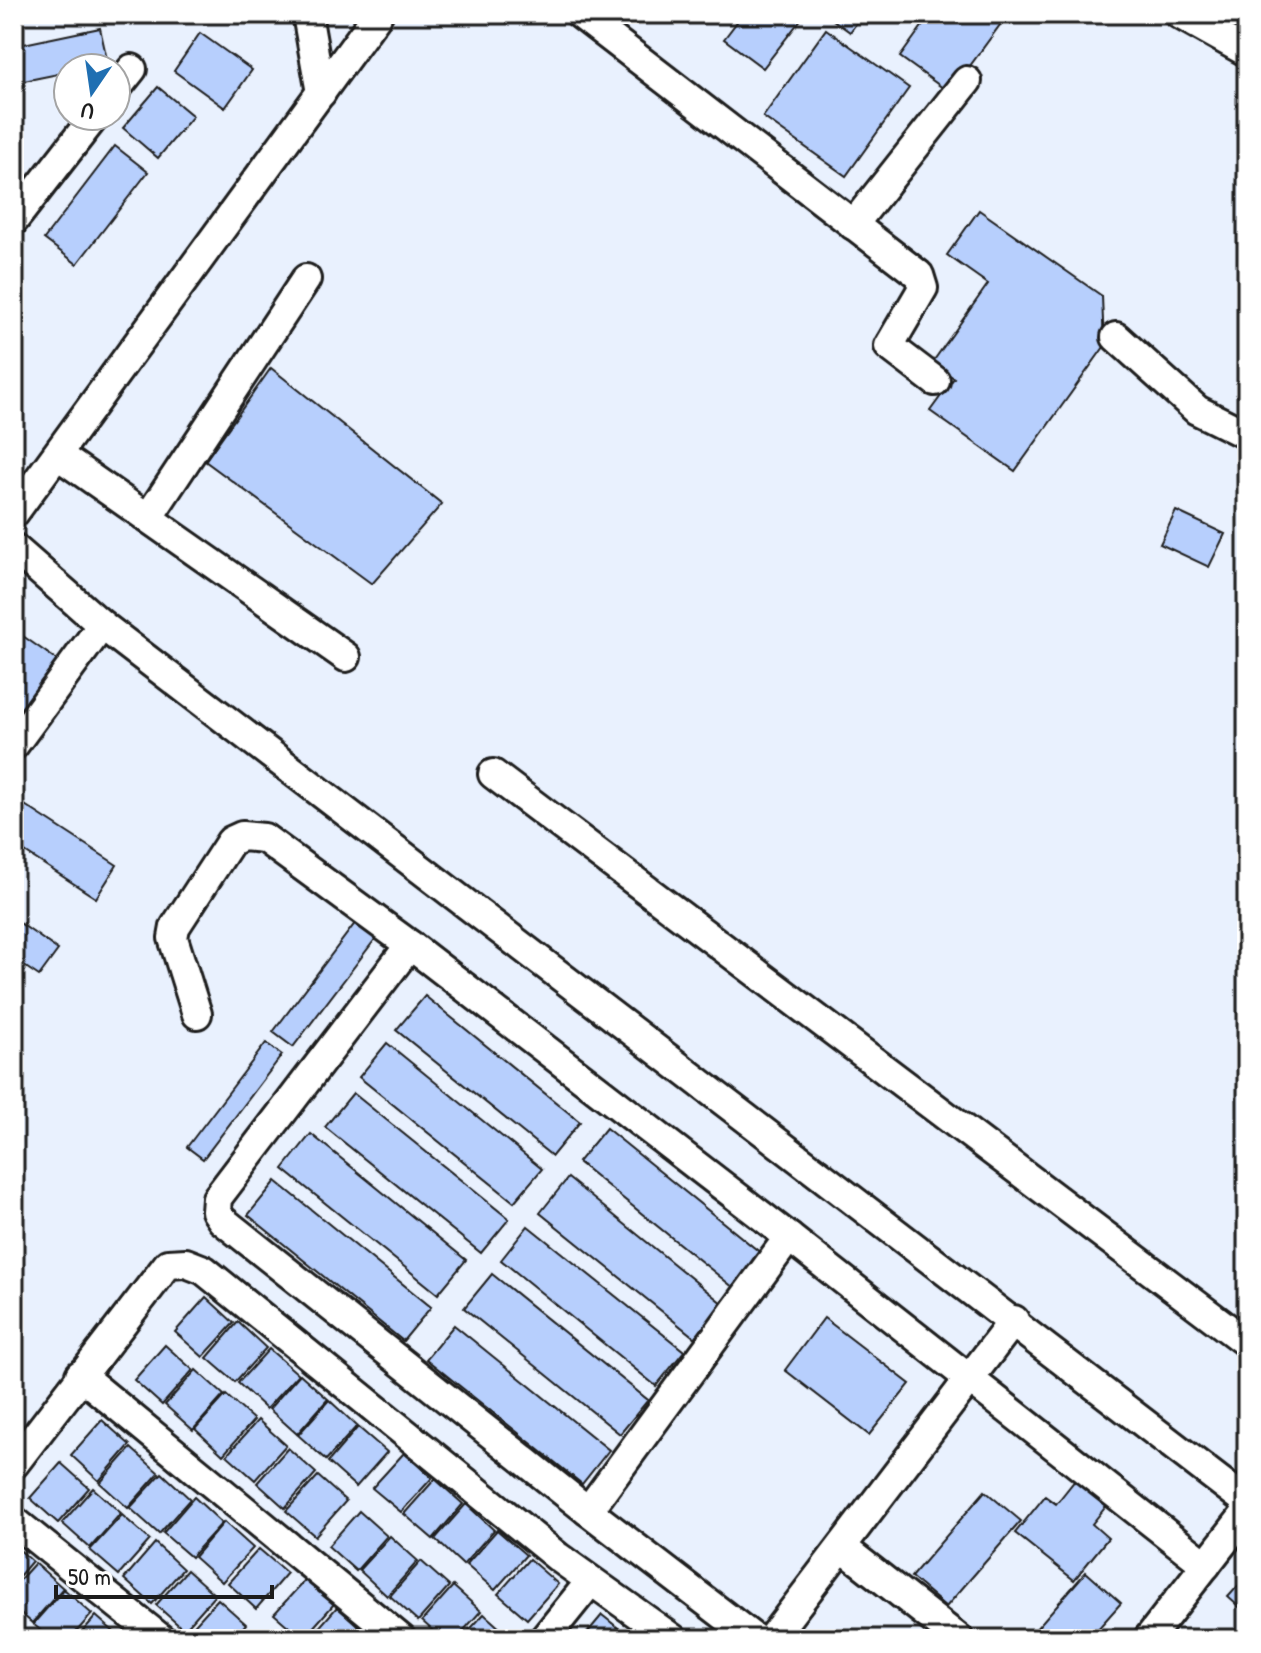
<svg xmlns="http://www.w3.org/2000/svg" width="1261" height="1653" viewBox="0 0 1261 1653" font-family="'Patrick Hand',sans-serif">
	<rect width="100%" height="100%" fill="#e9f1fe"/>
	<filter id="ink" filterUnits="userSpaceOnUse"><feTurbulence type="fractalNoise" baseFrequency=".0125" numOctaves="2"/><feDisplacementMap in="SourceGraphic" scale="16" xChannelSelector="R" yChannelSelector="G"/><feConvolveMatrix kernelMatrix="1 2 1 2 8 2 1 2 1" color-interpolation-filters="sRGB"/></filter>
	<g filter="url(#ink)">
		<g fill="#b7cffd" stroke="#1c1c1c" stroke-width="2">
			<path d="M743 14H805L763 68 724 39Z"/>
			<path d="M825 14H863L850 32Z"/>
			<path d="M931 14H1008L950 93 900 57Z"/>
			<path d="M100 28 108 64 68 68V72L14 83V46Z"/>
			<path d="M826 29 909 88 846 176 763 117Z"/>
			<path d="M200 33 252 70 225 108 174 71Z"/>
			<path d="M158 87 193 116 158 158 123 128Z"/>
			<path d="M115 146 148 172 77 264 44 239Z"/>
			<path d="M979 210 1102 296 1104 347 1015 471 930 411 954 378 932 363 988 284 947 255Z"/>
			<path d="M271 368 442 504 372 584 205 461Z"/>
			<path d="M1176 511 1225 534 1209 567 1160 544Z"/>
			<path d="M20 634 57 660 14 719V643Z"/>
			<path d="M14 798 117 865 96 898 14 845Z"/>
			<path d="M17 921 58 950 39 976 14 959Z"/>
			<path d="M356 922 376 938 293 1047 273 1032Z"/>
			<path d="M425 996 580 1122 552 1156 396 1030Z"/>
			<path d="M266 1043 282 1055 203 1159 187 1147Z"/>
			<path d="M387 1043 542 1169 514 1202 359 1077Z"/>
			<path d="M353 1093 509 1219 481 1253 325 1127Z"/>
			<path d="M606 1128 762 1254 734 1288 578 1162Z"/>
			<path d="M311 1134 466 1260 438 1294 283 1169Z"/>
			<path d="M568 1178 723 1304 695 1338 540 1213Z"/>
			<path d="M276 1181 431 1307 403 1341 248 1215Z"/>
			<path d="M528 1226 684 1351 656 1386 501 1260Z"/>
			<path d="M492 1274 648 1400 620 1434 464 1308Z"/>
			<path d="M206 1297 234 1323 203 1357 175 1332Z"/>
			<path d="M824 1318 910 1384 869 1435 785 1370Z"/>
			<path d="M238 1322 266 1348 235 1382 207 1358Z"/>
			<path d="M454 1325 609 1450 582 1484 426 1359Z"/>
			<path d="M165 1345 193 1370 162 1405 134 1380Z"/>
			<path d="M269 1349 298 1374 266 1409 238 1383Z"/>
			<path d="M196 1370 224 1395 193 1430 165 1405Z"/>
			<path d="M300 1374 328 1399 297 1434 269 1409Z"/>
			<path d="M226 1395 254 1420 223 1455 195 1429Z"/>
			<path d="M329 1400 357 1426 326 1460 298 1435Z"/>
			<path d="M102 1420 130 1445 99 1481 71 1455Z"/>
			<path d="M258 1420 286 1445 255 1480 227 1455Z"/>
			<path d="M358 1427 387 1452 356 1487 328 1462Z"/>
			<path d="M131 1448 159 1473 128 1508 100 1483Z"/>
			<path d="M288 1448 316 1473 285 1508 257 1483Z"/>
			<path d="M404 1453 432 1478 401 1512 372 1488Z"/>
			<path d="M61 1463 89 1488 58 1523 30 1498Z"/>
			<path d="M162 1473 190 1499 159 1534 130 1508Z"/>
			<path d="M318 1476 346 1501 315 1536 286 1511Z"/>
			<path d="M435 1479 463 1504 433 1539 404 1514Z"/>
			<path d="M1076 1479 1108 1504 1092 1524 1108 1538 1074 1580 1015 1533 1045 1496 1056 1504Z"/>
			<path d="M93 1488 121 1513 90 1548 62 1523Z"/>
			<path d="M985 1491 1021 1521 946 1607 911 1577Z"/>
			<path d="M194 1497 222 1523 191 1557 163 1533Z"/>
			<path d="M466 1504 494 1530 463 1565 435 1539Z"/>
			<path d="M359 1511 387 1536 356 1571 328 1546Z"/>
			<path d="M122 1515 150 1540 119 1575 90 1550Z"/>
			<path d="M224 1522 253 1548 222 1582 194 1557Z"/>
			<path d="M497 1530 526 1555 495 1590 466 1565Z"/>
			<path d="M390 1536 418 1561 387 1596 359 1570Z"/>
			<path d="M155 1543 183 1569 152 1604 124 1579Z"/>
			<path d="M14 1545 32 1561 14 1582Z"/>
			<path d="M259 1549 287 1573 256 1609 228 1583Z"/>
			<path d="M529 1559 558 1584 527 1619 498 1594Z"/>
			<path d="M421 1561 449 1586 418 1621 390 1596Z"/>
			<path d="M35 1563 63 1588 32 1623 14 1607V1586Z"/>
			<path d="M187 1570 215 1595 184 1630 156 1605Z"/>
			<path d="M1086 1572 1121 1603 1089 1639H1027Z"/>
			<path d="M1247 1576V1614L1228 1597Z"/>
			<path d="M306 1579 334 1604 303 1639 274 1614Z"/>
			<path d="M453 1586 481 1611 456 1639H442L422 1621Z"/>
			<path d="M64 1589 92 1614 70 1639H51L33 1624Z"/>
			<path d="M218 1599 246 1624 233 1639H193L187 1633Z"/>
			<path d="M337 1607 365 1632 359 1639H309Z"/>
			<path d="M484 1614 512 1639H461Z"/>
			<path d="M602 1615 632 1639H582Z"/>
			<path d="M96 1616 122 1639H76Z"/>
			<path d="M264 1629 276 1639H254Z"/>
		</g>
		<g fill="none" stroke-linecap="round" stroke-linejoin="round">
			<defs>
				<g id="minor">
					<path d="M307 14 321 93"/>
					<path d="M580 14 919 275 923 288 889 346 935 381"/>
					<path d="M1179 14 1247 52"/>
					<path d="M116 89 132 69"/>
					<path d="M14 220 95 116"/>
					<path d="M853 225 967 81"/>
					<path d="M1116 337 1197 410 1247 435"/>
					<path d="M58 455 346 657"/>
					<path d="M14 513 378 14"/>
					<path d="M148 518 306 279"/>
					<path d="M14 548 102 625 1247 1502"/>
					<path d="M14 745 102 625"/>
					<path d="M493 774 1247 1343"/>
					<path d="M410 945 217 1198 216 1211 222 1220 588 1511"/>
					<path d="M197 1014 173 938 175 927 231 841 242 836 264 838 410 945 789 1237 1206 1565"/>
					<path d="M80 1375 401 1639"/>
					<path d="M14 1464 168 1264 186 1263 204 1270 558 1557 673 1639"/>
					<path d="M14 1521 161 1639"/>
					<path d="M843 1548 959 1639"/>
					<path d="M544 1639 590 1582"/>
					<path d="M755 1639 588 1511 789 1237"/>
					<path d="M771 1639 1014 1320"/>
					<path d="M1148 1639 1247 1512"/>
				</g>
			</defs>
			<use href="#minor" stroke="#1c1c1c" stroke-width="34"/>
			<use href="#minor" stroke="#fff" stroke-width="28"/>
		</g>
	</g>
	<rect width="1261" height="1653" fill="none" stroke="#fff" stroke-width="48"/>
	<rect x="24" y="24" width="1213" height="1605" fill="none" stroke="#1c1c1c" stroke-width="3" filter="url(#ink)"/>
	<g transform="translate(92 92) rotate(193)"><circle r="38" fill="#ffffff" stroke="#a4a4a4" stroke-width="2"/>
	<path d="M0-6L14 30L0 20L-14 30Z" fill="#1f6fb2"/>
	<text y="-12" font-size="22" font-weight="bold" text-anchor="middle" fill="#1c1c1c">U</text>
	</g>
	<path d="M56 1585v12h216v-12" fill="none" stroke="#1c1c1c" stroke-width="4"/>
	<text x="68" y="1585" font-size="24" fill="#1c1c1c" stroke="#ffffff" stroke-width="6" paint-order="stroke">50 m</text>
</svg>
